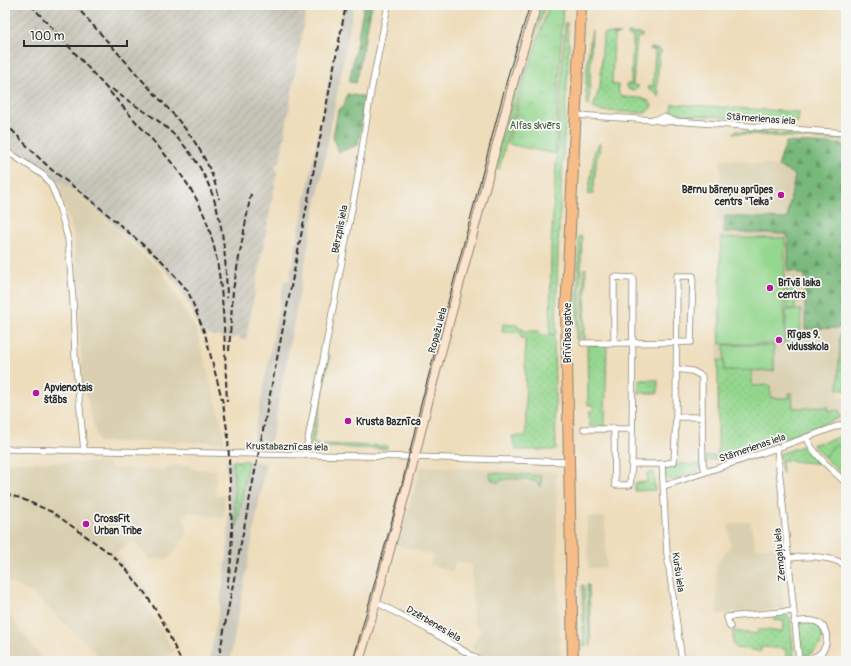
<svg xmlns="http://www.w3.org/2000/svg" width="851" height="666" viewBox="0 0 851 666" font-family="Pangolin,sans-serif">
	<defs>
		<pattern id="industrial-furrows" width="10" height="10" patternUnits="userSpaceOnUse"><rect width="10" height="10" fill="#c7c4b8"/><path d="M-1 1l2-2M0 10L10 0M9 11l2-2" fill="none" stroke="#aba99e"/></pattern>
		<pattern id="grass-dots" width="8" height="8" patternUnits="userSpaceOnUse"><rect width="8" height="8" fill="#95d78f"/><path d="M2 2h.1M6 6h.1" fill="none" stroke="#81b97c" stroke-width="1.8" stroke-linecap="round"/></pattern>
		<pattern id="forest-firs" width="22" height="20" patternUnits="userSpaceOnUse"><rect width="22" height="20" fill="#78b87a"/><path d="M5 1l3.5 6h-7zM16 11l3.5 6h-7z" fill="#639664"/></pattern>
		<pattern id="park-tufts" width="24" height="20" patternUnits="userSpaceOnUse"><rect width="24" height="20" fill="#95d78f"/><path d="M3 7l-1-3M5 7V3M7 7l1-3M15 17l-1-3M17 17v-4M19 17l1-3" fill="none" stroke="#81b97c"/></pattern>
	</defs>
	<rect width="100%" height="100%" fill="#f6f6f2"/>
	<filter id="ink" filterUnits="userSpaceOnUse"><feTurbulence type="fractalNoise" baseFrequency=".025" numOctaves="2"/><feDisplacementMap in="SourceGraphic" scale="8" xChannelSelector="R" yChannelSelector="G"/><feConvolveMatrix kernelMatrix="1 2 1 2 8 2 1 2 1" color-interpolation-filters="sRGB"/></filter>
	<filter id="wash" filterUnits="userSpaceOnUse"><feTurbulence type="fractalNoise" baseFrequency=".012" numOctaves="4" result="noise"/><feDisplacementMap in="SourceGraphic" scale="16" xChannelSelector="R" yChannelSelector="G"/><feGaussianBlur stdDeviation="0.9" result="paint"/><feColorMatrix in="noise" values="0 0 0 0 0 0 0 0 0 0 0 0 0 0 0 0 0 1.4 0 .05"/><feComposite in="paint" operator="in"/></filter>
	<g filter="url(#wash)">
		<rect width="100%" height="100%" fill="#edb"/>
		<g fill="#dad0b1">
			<path d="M786 142 846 147V231L840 328 838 390 839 397H845V410H833L780 437 734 454 717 368 720 220 716 219 721 159 778 166Z"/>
			<path d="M55 177 70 188 162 271 197 332 223 428 224 442H98L83 383 74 236Z"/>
			<path d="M5 462 108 463 109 468 164 470 175 465H191V469L216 470 215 495 225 496 224 519 188 512 183 519 188 532 169 559H149L133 541 116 553 152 594 142 600 174 651 161 661H103L95 652 33 594 5 580Z"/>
			<path d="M421 466 556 472 560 661H476L479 652 471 648 481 630 473 624 472 565 456 561 453 571 430 565 433 555 398 545Z"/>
			<path d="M587 517H605L606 568H588Z"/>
			<path d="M750 521 756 548 782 545 783 557H780L779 558 784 609 717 614 716 565 731 545 728 525Z"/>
			<path d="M5 614 11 617 43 661H5Z"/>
		</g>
		<path fill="url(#industrial-furrows)" d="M5 5H307L280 162 275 164 277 173 246 340H240V337H234L233 339H232L209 335 207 333 201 335 191 307 180 287 164 269 77 193 5 144Z"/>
		<g fill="#c7c4b8">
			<path d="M344 5H354L270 447H252L284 281H289Z"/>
			<path d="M226 461H233L236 527H237L248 461 266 463 230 661H209L220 606 228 547 229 497Z"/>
		</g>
		<g fill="url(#grass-dots)" stroke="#60815d">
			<path d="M541 5H545L530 54 499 169H497L494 166 525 53Z"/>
			<path d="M565 22 567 23 569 46 558 248 556 334 550 335 551 245Z"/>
			<path d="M592 30 589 107C582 95 589 44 592 30Z"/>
			<path d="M605 33 620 34 614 35 612 84 618 85 619 93 623 97 641 98 649 101 652 106 646 113 601 111 593 108 600 87 603 34H605Z"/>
			<path d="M628 33 642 34V37H637L633 85 639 86 635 90 628 89 626 84H631L633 36H628Z"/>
			<path d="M650 48 659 49 662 52 659 54 657 90 660 92 659 97 654 92 649 90 648 86H653L655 50H650Z"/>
			<path d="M672 104 799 112 798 122 674 114 672 113Z"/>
			<path d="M735 131 842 137 846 138V141L733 133Z"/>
			<path d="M600 143 599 155 597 156 593 194 588 195 595 150Z"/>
			<path d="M579 236H582L579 339H576Z"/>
			<path d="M586 268 585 339H582L584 269Z"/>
			<path d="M503 324 518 325V328L523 329 524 331H539L540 335H554L556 450H516L512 436H526L525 339 521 338V332H502Z"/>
			<path d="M846 333V390H838L840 334Z"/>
			<path d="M587 345H607L605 426H589V411H593L594 405H588Z"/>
			<path d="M328 355 330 356 313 443 319 444 317 447H311L310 443Z"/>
			<path d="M718 360H724V370H752V386L770 385 771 398H789V393H792L793 408 828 407V411L839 410 840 418 782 439 780 437 776 438V442L736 455 706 461V456H718Z"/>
			<path d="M846 434V446L842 450 836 444 824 457 814 447 813 444 824 442Z"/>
			<path d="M323 444 387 446V449L325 447Z"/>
			<path d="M806 445 823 464 782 460 783 473H782L779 454Z"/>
			<path d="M233 461H248L237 527H236Z"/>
			<path d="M678 464H700L701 465 700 469 698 471 670 481C664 477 664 473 664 466H677Z"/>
			<path d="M490 473 541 476V487C539 484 538 482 534 481 530 479 510 478 505 479 498 481 499 485 491 479Z"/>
			<path d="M582 585H584L586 646H583Z"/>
			<path d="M587 585H589L591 646H589Z"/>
			<path d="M774 615H788L790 617 794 658 792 661H786L785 660 786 649 761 647V651L736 648 733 643V631L757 634 758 629 782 632 784 621 774 620Z"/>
			<path d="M799 623C804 623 811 622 815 624 818 625 821 628 822 630 826 644 813 654 801 658L798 624Z"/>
		</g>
		<g fill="url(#forest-firs)" stroke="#527252">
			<path d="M364 5H372L356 83 349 82Z"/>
			<path d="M347 94 366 97 358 145 339 152 333 137 338 110 344 106Z"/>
			<path d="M786 142 843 144 846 147V324L840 328 805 329V274H799L796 271H788V237L785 234 724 232 725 216 787 219 795 175 778 166Z"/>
		</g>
		<g fill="url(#park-tufts)" stroke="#60815d">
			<path d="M549 5H563L555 154 508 144 527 72Z"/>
			<rect x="639" y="380" width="19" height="13"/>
			<path d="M654 472 655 490 635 491V483L647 482V473Z"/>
		</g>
		<g fill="#95d78f" stroke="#60815d">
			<path d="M721 238H785L784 344H720Z"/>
			<rect x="787" y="288" width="8" height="21"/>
			<path d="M786 310H801L800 344H786Z"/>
			<path d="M724 345 774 346V371L724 370Z"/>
			<path d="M836 444 842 450 846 446V478L824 457Z"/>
		</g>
	</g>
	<g filter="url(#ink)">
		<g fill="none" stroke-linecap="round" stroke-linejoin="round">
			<defs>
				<g id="street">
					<path d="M575 115 654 120 664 117 672 120"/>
					<path d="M656 120 664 122 674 121 846 133"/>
					<path d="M5 150 43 175 50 183 57 199 68 239 73 301 75 357 84 451"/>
					<path d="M583 343C619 343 655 343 691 342L693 276H677L676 417"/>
					<path d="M614 343V277L633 278 632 464H662L674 462 676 417H702L703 462 705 472"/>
					<path d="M676 369 692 371 702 376V417"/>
					<path d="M614 428 615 485H630L632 464"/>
					<path d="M584 429H632"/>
					<path d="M807 437C811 453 834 471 846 483"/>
					<path d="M777 448 799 661"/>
					<path d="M5 449 414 457 569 462"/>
					<path d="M305 455 357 182 371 91 388 5"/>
					<path d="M662 464 667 554 682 661"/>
					<path d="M664 486 780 447 846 423"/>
					<path d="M789 558C809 556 827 555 846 565"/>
					<path d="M376 602 427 629 481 661"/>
					<path d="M794 622C801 621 811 620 817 622 830 628 829 648 818 655 814 658 808 659 803 661"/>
					<path d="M730 627 727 617 793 611"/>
				</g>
				<path id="secondary" d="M359 661 370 624 411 472 431 390 516 73 537 5"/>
				<path id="highway" d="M573 661 566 311 581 5"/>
			</defs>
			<use href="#street" stroke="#8c8473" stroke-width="7"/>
			<use href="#secondary" stroke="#8c8473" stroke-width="10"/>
			<use href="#highway" stroke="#8c8473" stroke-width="12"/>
			<use href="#street" stroke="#fff" stroke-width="5.5"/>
			<use href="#secondary" stroke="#fce5cf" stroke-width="8"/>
			<use href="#highway" stroke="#f7bd88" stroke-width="10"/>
			<path stroke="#2b2b2b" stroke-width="1" d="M353 661 402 484 421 404 488 152 509 72 530 5"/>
			<g stroke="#2b2b2b" stroke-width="2" stroke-dasharray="6 3" stroke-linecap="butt">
				<path d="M31 5C64 41 98 78 130 115 159 148 190 178 206 220 226 273 224 345 227 402"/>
				<path d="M75 5C97 30 120 55 142 80 176 117 209 149 219 199"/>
				<path d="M112 89C128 102 146 111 162 124 219 171 225 229 227 298"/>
				<path d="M5 123 36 155 52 170 92 201 162 261 188 291 205 334 223 403 228 436 232 530 231 559 227 588"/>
				<path d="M229 351 233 290 251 193"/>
				<path d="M5 494 20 498 52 512 111 554 127 570 147 596 163 622 181 661"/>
				<path d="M218 661 346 5"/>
			</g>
		</g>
	</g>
	<g fill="#b5179e" stroke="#f6f6f2" stroke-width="1.5">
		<circle cx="781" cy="195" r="4"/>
		<circle cx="770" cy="288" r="4"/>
		<circle cx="779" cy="340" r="4"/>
		<circle cx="36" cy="393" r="4"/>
		<circle cx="348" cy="421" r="4"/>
		<circle cx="86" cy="524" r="4"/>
	</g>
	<g text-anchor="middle" stroke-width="3.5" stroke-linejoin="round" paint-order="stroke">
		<g font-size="10" fill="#2b2b2b" stroke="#f6f6f2">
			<text transform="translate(761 118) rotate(4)" y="4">Stāmerienas iela</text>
			<text transform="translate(339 229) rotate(-79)" y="4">Bērzpils iela</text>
			<text transform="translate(437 330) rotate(-75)" y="4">Ropažu iela</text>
			<text transform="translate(567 333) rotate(-90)" y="4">Brīvības gatve</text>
			<text transform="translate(287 446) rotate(1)" y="4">Krustabaznīcas iela</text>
			<text transform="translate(752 447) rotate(-19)" y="4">Stāmerienas iela</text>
			<text transform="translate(779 555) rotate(-95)" y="4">Zemgaļu iela</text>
			<text transform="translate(679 572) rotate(82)" y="4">Kuršu iela</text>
			<text transform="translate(434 623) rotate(30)" y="4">Dzērbenes iela</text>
		</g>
		<g font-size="10" fill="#465644" stroke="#f6f6f2">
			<text x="535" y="129">Alfas skvērs</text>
		</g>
		<g font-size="10" font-weight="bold" fill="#2b2b2b" stroke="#f6f6f2" text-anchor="start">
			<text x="773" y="193" text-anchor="end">Bērnu bāreņu aprūpes<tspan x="773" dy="12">centrs "Teika"</tspan></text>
			<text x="778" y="286">Brīvā laika<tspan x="778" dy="12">centrs</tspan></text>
			<text x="787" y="338">Rīgas 9.<tspan x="787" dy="12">vidusskola</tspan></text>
			<text x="44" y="391">Apvienotais<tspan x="44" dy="12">štābs</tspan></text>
			<text x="356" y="425">Krusta Baznīca</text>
			<text x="94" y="522">CrossFit<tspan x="94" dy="12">Urban Tribe</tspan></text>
		</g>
	</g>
	<rect width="851" height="666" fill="none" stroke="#f6f6f2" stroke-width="20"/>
	<path d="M24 40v6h103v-6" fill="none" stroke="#2b2b2b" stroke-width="2"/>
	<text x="30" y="40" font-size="12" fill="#2b2b2b" stroke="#f6f6f2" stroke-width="3" paint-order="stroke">100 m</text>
</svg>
